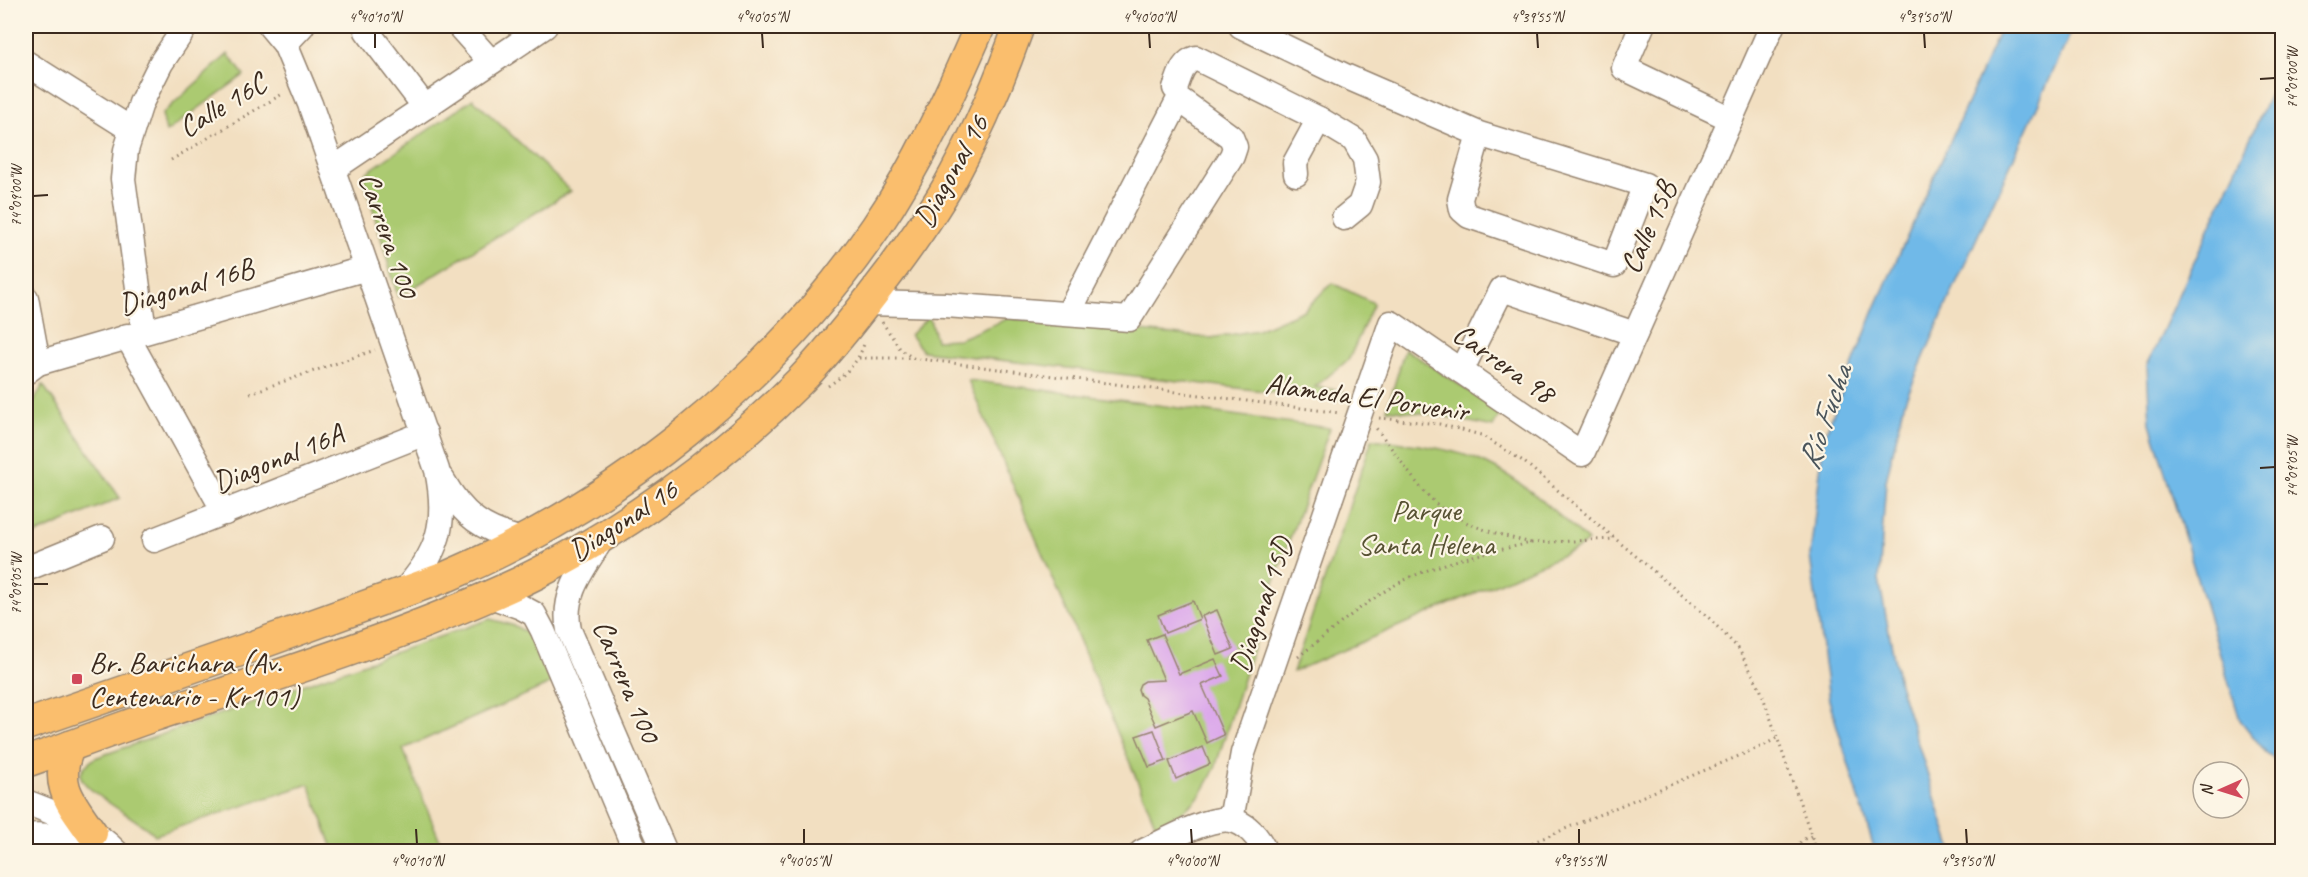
<svg xmlns="http://www.w3.org/2000/svg" width="2308" height="877" viewBox="0 0 2308 877" font-family="Caveat,sans-serif">
	<rect width="100%" height="100%" fill="#fcf5e5"/>
	<filter id="ink" filterUnits="userSpaceOnUse"><feTurbulence type="fractalNoise" baseFrequency=".0167" numOctaves="2"/><feDisplacementMap in="SourceGraphic" scale="12" xChannelSelector="R" yChannelSelector="G"/><feConvolveMatrix kernelMatrix="1 2 1 2 8 2 1 2 1" color-interpolation-filters="sRGB"/></filter>
	<filter id="wash" filterUnits="userSpaceOnUse"><feTurbulence type="fractalNoise" baseFrequency=".008" numOctaves="4" result="noise"/><feDisplacementMap in="SourceGraphic" scale="24" xChannelSelector="R" yChannelSelector="G"/><feGaussianBlur stdDeviation="1.35" result="paint"/><feColorMatrix in="noise" values="0 0 0 0 0 0 0 0 0 0 0 0 0 0 0 0 0 1.4 0 .05"/><feComposite in="paint" operator="in"/></filter>
	<g filter="url(#wash)">
		<rect width="100%" height="100%" fill="#f2dfc1"/>
		<g fill="#abca71" stroke="#737a48" stroke-width="1.5">
			<path d="M228 54 244 75 166 132 162 114Z"/>
			<path d="M473 99 571 191 398 297 363 175Z"/>
			<path d="M1332 283 1374 303 1349 359 1315 387 1343 391 1341 400 923 351 910 335 929 316 936 340 959 339 1009 318 1211 338 1258 330 1304 310Z"/>
			<path d="M1405 349 1501 412 1493 427 1437 415 1387 409Z"/>
			<path d="M968 380 1330 428 1271 591 1215 768C1198 805 1191 807 1156 826L1078 637Z"/>
			<path d="M43 385 120 498 26 538V416Z"/>
			<path d="M1372 439C1409 444 1451 447 1485 463 1524 481 1556 513 1588 541L1579 548 1293 672Z"/>
			<path d="M490 619 515 626 529 634 552 683 403 749 444 851H334L309 784 155 835C142 821 82 791 81 776 81 767 89 763 95 758Z"/>
		</g>
		<g fill="#70b9e8" stroke="#567283" stroke-width="1.5">
			<path d="M2002 26H2074L1953 290 1905 401 1886 481 1879 580 1899 684 1952 851H1875L1829 700 1810 556 1824 437 1875 308Z"/>
			<path d="M2282 68V764L2268 755 2240 720 2150 423 2147 366Z"/>
		</g>
		<g id="blocks">
			<g fill="#dca9eb">
				<path d="M1193 601 1200 619 1165 633 1158 615Z"/>
				<path d="M1217 610 1233 649 1218 655 1202 616Z"/>
				<path d="M1162 634 1179 674 1215 659 1223 676 1202 685 1224 735 1207 743 1193 711 1156 726 1144 698 1140 695 1138 689 1140 684 1145 681 1164 680 1147 640Z"/>
				<path d="M1154 730 1166 761 1149 767 1136 736Z"/>
				<path d="M1203 747 1210 764 1176 779 1169 761Z"/>
			</g>
		</g>
	</g>
	<g filter="url(#ink)">
		<use href="#blocks" fill-opacity="0" stroke="#968470" stroke-width="1.5"/>
		<g fill="none" stroke-linecap="round" stroke-linejoin="round">
			<defs>
				<g id="minor">
					<path d="M270 26 285 44 310 104 437 470C448 523 439 553 402 593"/>
					<path d="M459 26 491 62"/>
					<path d="M1241 26 1345 76 1479 134 1645 185 1614 265 1469 216 1462 210 1460 199 1479 134"/>
					<path d="M1642 26 1624 68 1731 119"/>
					<path d="M367 31 425 107"/>
					<path d="M285 44 302 26"/>
					<path d="M26 63 132 130"/>
					<path d="M1175 88C1180 76 1182 62 1196 58L1319 119 1354 140 1365 159 1368 182 1360 205 1344 218"/>
					<path d="M333 169 545 26"/>
					<path d="M1296 174 1295 163 1319 119"/>
					<path d="M26 298 38 363"/>
					<path d="M867 303 946 305 1129 319 1232 156 1235 147 1231 137 1179 99 1068 314"/>
					<path d="M144 331 123 179 126 150 141 103 161 63 186 26"/>
					<path d="M127 336 225 513"/>
					<path d="M1461 371 1502 289 1635 334"/>
					<path d="M26 372 38 363 367 268"/>
					<path d="M442 479C463 516 482 530 523 540"/>
					<path d="M603 537C585 567 561 593 569 630L665 852"/>
					<path d="M154 540 425 433"/>
					<path d="M26 569 102 538"/>
					<path d="M488 595 521 607 534 614 543 631 636 852"/>
					<path d="M26 802C56 814 92 826 116 852"/>
					<path d="M1231 820 1243 753 1391 323 1582 454 1772 26"/>
					<path d="M26 836C49 833 74 839 95 852"/>
					<path d="M1142 852C1163 842 1209 816 1231 820 1247 823 1259 838 1265 852"/>
				</g>
				<g id="major">
					<path d="M26 725 254 646 448 576C618 503 771 381 876 227 918 165 950 95 980 26"/>
					<path d="M70 746C52 784 71 803 92 833"/>
					<path d="M26 762C68 747 111 731 154 716 277 675 402 637 520 582 618 535 722 460 799 382 832 348 861 310 890 272 913 241 936 209 954 175 980 127 1001 77 1019 26"/>
				</g>
			</defs>
			<use href="#minor" stroke="#968470" stroke-width="27"/>
			<use href="#major" stroke="#968470" stroke-width="33"/>
			<g stroke="#968470" stroke-width="3" stroke-dasharray="1.5 4.5" stroke-linecap="butt">
				<path d="M171 160 284 93"/>
				<path d="M882 322 901 350 913 358 1340 413"/>
				<path d="M859 358H911"/>
				<path d="M828 386C845 375 858 363 864 344"/>
				<path d="M250 393 375 350"/>
				<path d="M1379 418 1439 424 1481 435 1523 461 1708 617 1738 648 1760 688 1817 852"/>
				<path d="M1531 543 1614 539"/>
				<path d="M1298 657C1328 634 1358 607 1390 588 1432 563 1484 553 1531 543 1501 535 1464 526 1440 507 1414 485 1397 453 1375 427"/>
				<path d="M1510 852 1765 745 1778 737"/>
				<path d="M1792 852 1802 840 1811 836"/>
			</g>
			<use href="#minor" stroke="#fff" stroke-width="24"/>
			<use href="#major" stroke="#fabe6d" stroke-width="30"/>
		</g>
	</g>
	<path fill="none" stroke="#3b2a1e" stroke-width="2" d="M375 33V48M762 33 763 48M1149 33 1150 48M1537 33 1538 48M1924 33 1925 48M2260 79 2275 78M33 196 48 195M2260 468 2275 467M33 584H48M416 829 417 844M804 829V844M1191 829 1192 844M1579 829V844M1966 829 1967 844"/>
	<rect fill="#d1495b" stroke="#fcf5e5" stroke-width="2" x="71" y="673" width="12" height="12" rx="3"/>
	<g text-anchor="middle" stroke-width="4.5" stroke-linejoin="round" paint-order="stroke">
		<g font-size="30" fill="#3b2a1e" stroke="#fcf5e5">
			<text transform="translate(222 105) rotate(-31)" y="10">Calle 16C</text>
			<text transform="translate(951 171) rotate(-61)" y="10">Diagonal 16</text>
			<text transform="translate(1648 227) rotate(-66)" y="10">Calle 15B</text>
			<text transform="translate(389 235) rotate(71)" y="10">Carrera 100</text>
			<text transform="translate(186 286) rotate(-16)" y="10">Diagonal 16B</text>
			<text transform="translate(1504 363) rotate(35)" y="10">Carrera 98</text>
			<text transform="translate(1367 397) rotate(8)" y="10">Alameda El Porvenir</text>
			<text transform="translate(278 458) rotate(-22)" y="10">Diagonal 16A</text>
			<text transform="translate(623 520) rotate(-33)" y="10">Diagonal 16</text>
			<text transform="translate(1261 605) rotate(-71)" y="10">Diagonal 15D</text>
			<text transform="translate(627 681) rotate(67)" y="10">Carrera 100</text>
		</g>
		<g font-size="30" fill="#575233" stroke="#fcf5e5">
			<text x="1426" y="520">Parque<tspan x="1426" dy="34">Santa Helena</tspan></text>
		</g>
		<g font-size="30" fill="#3b2a1e" stroke="#fcf5e5" text-anchor="start">
			<text x="89" y="672">Br. Barichara (Av.<tspan x="89" dy="34">Centenario - Kr101)</tspan></text>
		</g>
		<g font-size="32" font-style="italic" fill="#4b555b" stroke="#fcf5e5">
			<text transform="translate(1824 417) rotate(-71)" y="11">Río Fucha</text>
		</g>
	</g>
	<rect width="2308" height="877" fill="none" stroke="#fcf5e5" stroke-width="66"/>
	<g transform="translate(2221 790) rotate(267)"><circle r="28" fill="#fcf5e5" stroke="#afa495" stroke-width="1.5"/>
	<path d="M0-4.5L10 22L0 15L-10 22Z" fill="#d1495b"/>
	<text y="-9" font-size="16" font-weight="bold" text-anchor="middle" fill="#3b2a1e">N</text>
	</g>
	<rect x="33" y="33" width="2242" height="811" fill="none" stroke="#3b2a1e" stroke-width="2"/>
	<g font-size="15" text-anchor="middle" fill="#3b2a1e">
		<text x="375" y="22">4°40'10"N</text>
		<text x="762" y="22">4°40'05"N</text>
		<text x="1149" y="22">4°40'00"N</text>
		<text x="1537" y="22">4°39'55"N</text>
		<text x="1924" y="22">4°39'50"N</text>
		<text transform="translate(2292 78) rotate(-90)" y="5">74°09'00"W</text>
		<text transform="translate(16 196) rotate(-90)" y="5">74°09'00"W</text>
		<text transform="translate(2292 467) rotate(-90)" y="5">74°09'05"W</text>
		<text transform="translate(16 584) rotate(-90)" y="5">74°09'05"W</text>
		<text x="417" y="866">4°40'10"N</text>
		<text x="804" y="866">4°40'05"N</text>
		<text x="1192" y="866">4°40'00"N</text>
		<text x="1579" y="866">4°39'55"N</text>
		<text x="1967" y="866">4°39'50"N</text>
	</g>
</svg>
